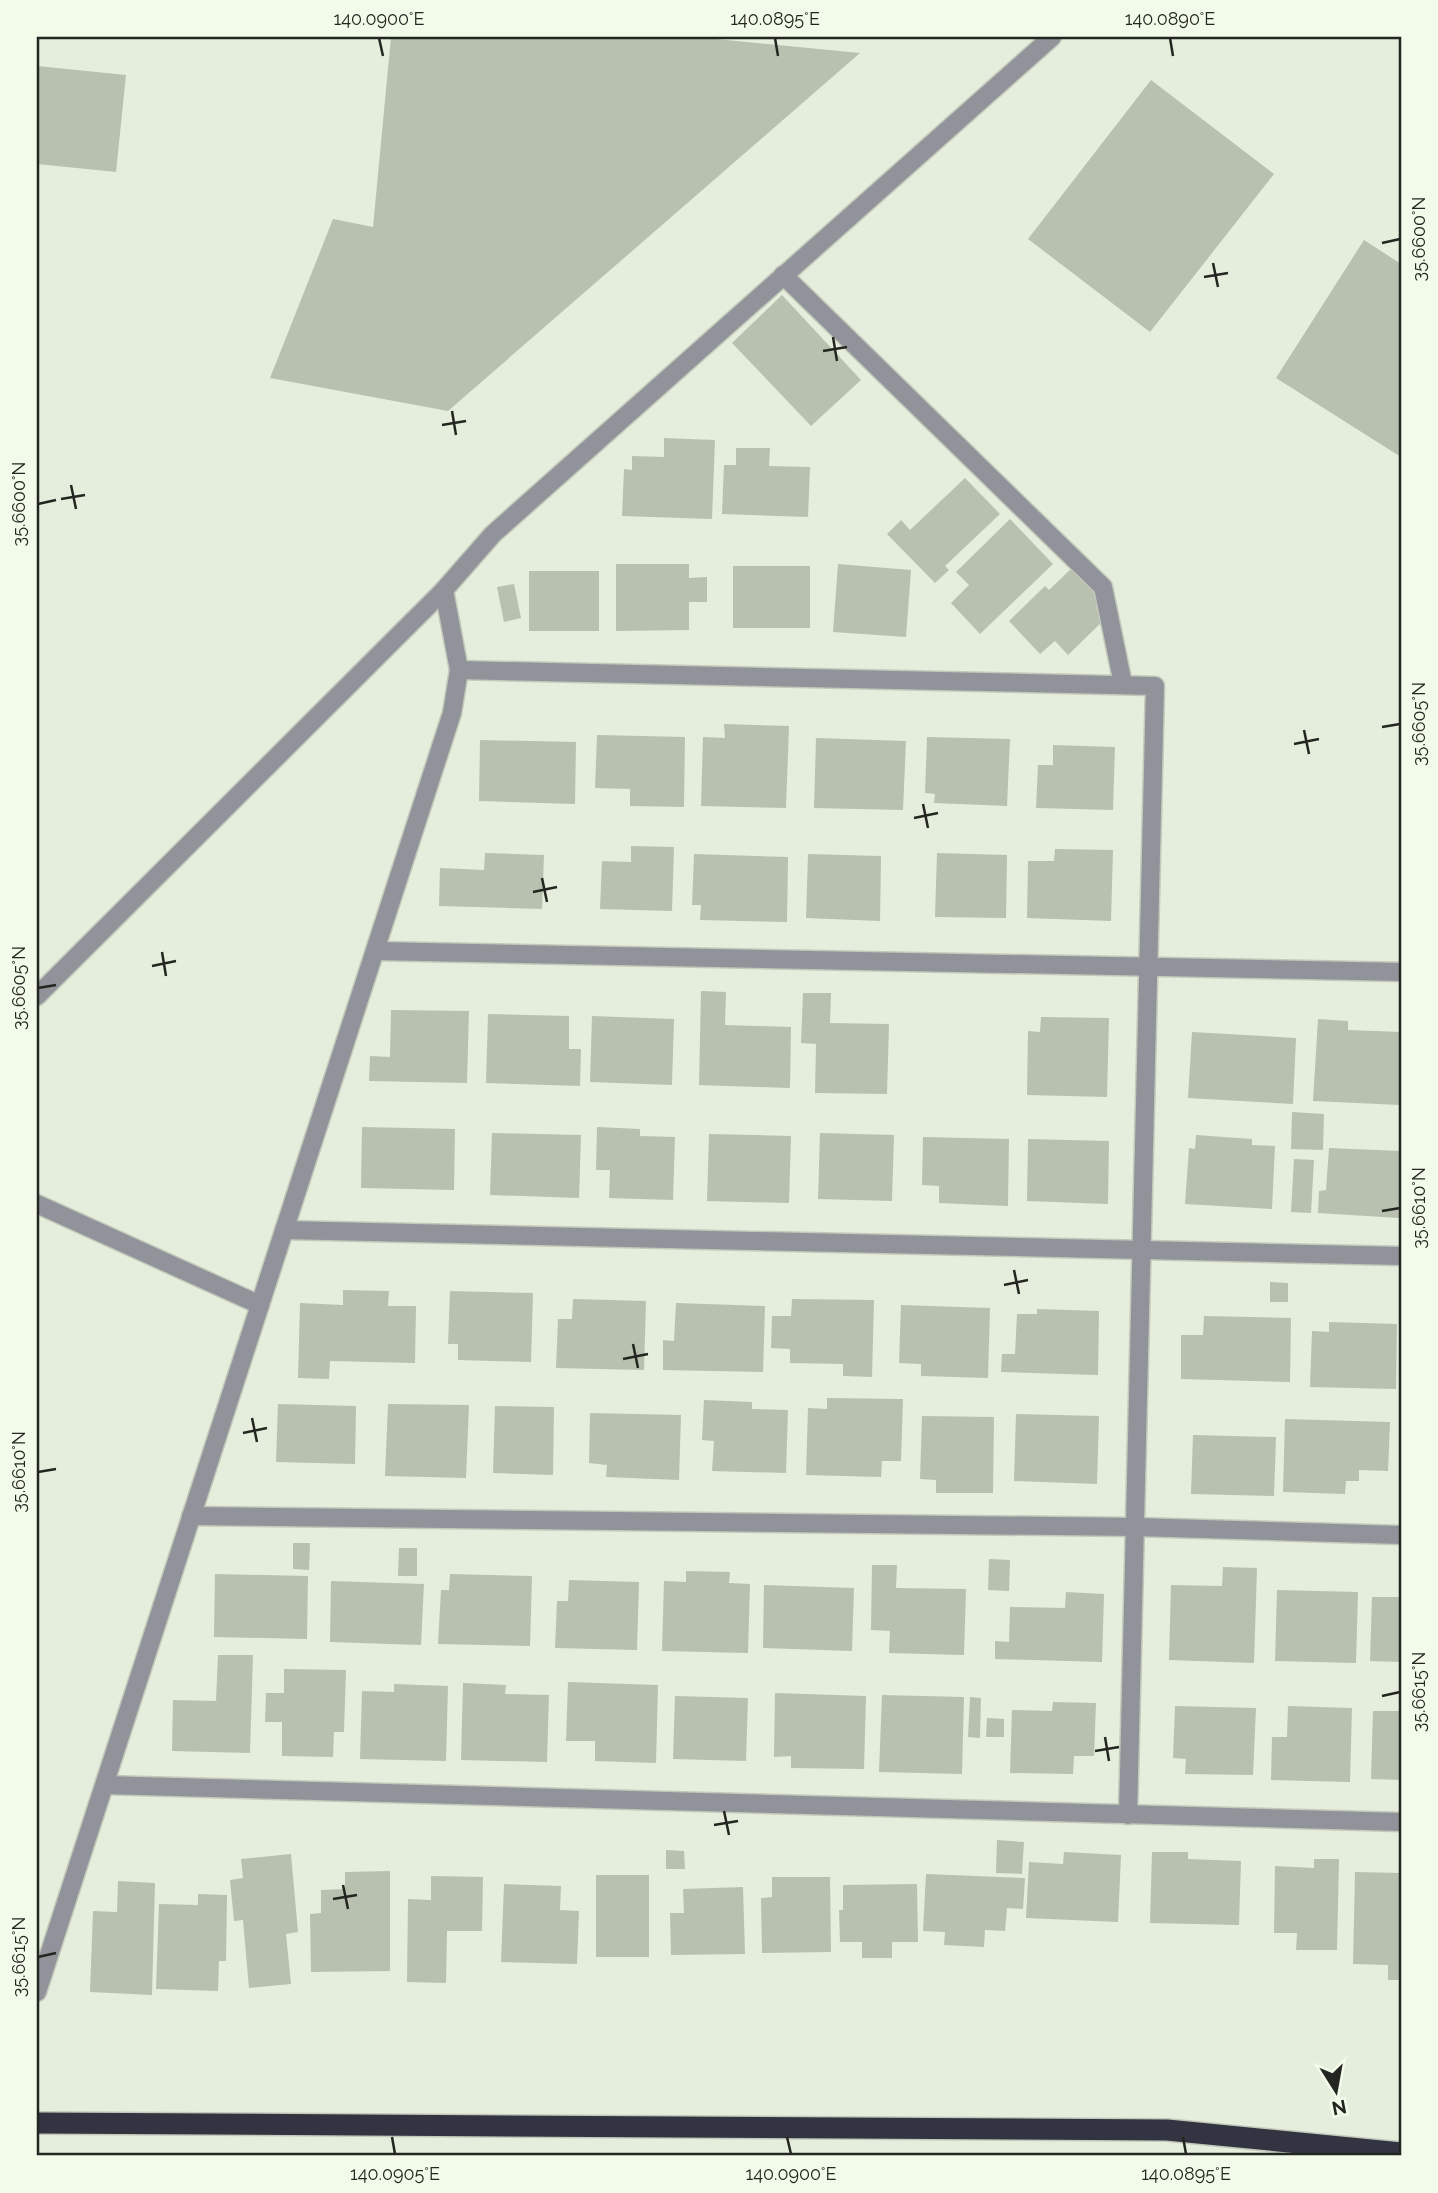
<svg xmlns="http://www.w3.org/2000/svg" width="1438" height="2193" viewBox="0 0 1438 2193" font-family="Raleway,sans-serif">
	<rect width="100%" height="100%" fill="#e5eddc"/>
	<g fill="#b8c0b0">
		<path d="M391 37H696L860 53 448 411 270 378 333 219 373 227Z"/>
		<path d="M37 66 126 75 116 172 37 164Z"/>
		<path d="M1151 80 1274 174 1150 332 1028 239Z"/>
		<path d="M1364 240 1401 264V457L1276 378Z"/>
		<path d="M782 295 861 380 811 426 732 343Z"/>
		<path d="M664 438 715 440 712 519 622 516 624 469 632 470V456L664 457Z"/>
		<path d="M736 448H770L769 466 810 467 808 517 722 514 724 465H736Z"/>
		<path d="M965 478 1000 514 945 566 949 570 935 583 887 534 901 520 910 530Z"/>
		<path d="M1010 519 1053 564 980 634 951 603 969 585 956 572Z"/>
		<path d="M616 564H689V578L707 577V602H689V630L616 631Z"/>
		<path d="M838 564 911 570 906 637 833 632Z"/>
		<rect x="733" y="566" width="77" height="62"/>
		<path d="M1072 568 1103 601 1096 608 1106 618 1068 655 1055 641 1040 654 1009 621 1045 586 1049 590Z"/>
		<rect x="529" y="571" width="70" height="60"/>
		<path d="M514 584 521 618 504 622 497 587Z"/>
		<path d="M724 724 789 726 786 808 701 806 703 737 725 738Z"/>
		<path d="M597 735 685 737 684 807 630 806V789L595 788Z"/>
		<path d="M927 737 1010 739 1007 806 934 803 935 794 925 793Z"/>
		<path d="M816 738 906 741 903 810 814 808Z"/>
		<path d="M480 740 576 742 575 804 479 801Z"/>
		<path d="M1053 745 1115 747 1113 810 1036 808 1038 765H1053Z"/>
		<path d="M631 846 674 847 672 911 600 909 602 861 631 862Z"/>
		<path d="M1055 849 1113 850 1111 921 1027 918 1028 861H1054Z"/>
		<path d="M485 853 544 855 542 909 439 906 440 868 484 870Z"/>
		<path d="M937 853 1007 855 1006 918 935 917Z"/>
		<path d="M694 854 788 857 787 922 700 920 701 905H692Z"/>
		<path d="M808 854 881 856 880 921 806 918Z"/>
		<path d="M701 991 726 992 725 1025 791 1027 790 1088 699 1085Z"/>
		<path d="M803 993H831L830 1023 889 1024 887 1094 815 1093 816 1044 801 1043Z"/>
		<path d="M391 1010 469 1011 467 1083 369 1081 370 1056 390 1057Z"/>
		<path d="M488 1014 569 1016V1049H581L580 1086 486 1083Z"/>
		<path d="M592 1016 674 1019 672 1085 590 1082Z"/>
		<path d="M1041 1017 1109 1018 1107 1097 1027 1095 1028 1031 1040 1032Z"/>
		<path d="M1318 1019 1348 1021V1030L1401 1032 1400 1105 1313 1101Z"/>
		<path d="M1192 1032 1296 1038 1293 1104 1188 1098Z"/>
		<path d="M1292 1112 1324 1114 1323 1150 1291 1149Z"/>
		<path d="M362 1127 455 1129 454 1190 361 1188Z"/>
		<path d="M597 1127 640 1129V1136L675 1137 673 1200 609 1198 610 1170H596Z"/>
		<path d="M492 1133 581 1135 579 1198 490 1195Z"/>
		<path d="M820 1133 894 1135 892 1201 818 1199Z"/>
		<path d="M709 1134 791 1136 789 1203 707 1201Z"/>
		<path d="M1196 1135 1252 1139V1145L1275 1146 1272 1209 1185 1204 1189 1148 1195 1149Z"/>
		<path d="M923 1137 1009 1139 1008 1206 939 1203V1186L922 1185Z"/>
		<path d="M1028 1139 1109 1141 1108 1204 1027 1201Z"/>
		<path d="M1329 1148 1401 1151 1399 1218 1318 1213 1319 1191 1326 1190Z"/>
		<path d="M1294 1159 1314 1160 1311 1213 1291 1212Z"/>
		<path d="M1270 1282 1288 1283V1302H1270Z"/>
		<path d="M343 1290 389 1291 388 1306H416L415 1363 330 1361 329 1379 298 1378 300 1303 343 1305Z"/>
		<path d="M450 1291 533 1293 531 1362 458 1360V1344H448Z"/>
		<path d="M573 1299 646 1301 644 1370 556 1368 558 1319H572Z"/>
		<path d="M792 1299 874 1300 872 1377 843 1376V1364L790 1363V1349L771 1348 772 1316H791Z"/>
		<path d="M676 1303 765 1306 763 1372 663 1370V1340L674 1341Z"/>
		<path d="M901 1305 990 1308 988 1378 921 1376V1364L899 1363Z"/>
		<path d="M1037 1309 1099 1311 1098 1375 1001 1372 1002 1354H1015L1017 1314H1037Z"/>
		<path d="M1204 1316 1291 1318 1290 1382 1181 1379V1335H1203Z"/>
		<path d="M1329 1322 1397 1324 1396 1389 1310 1387 1312 1331 1329 1332Z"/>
		<path d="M827 1398 903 1399 901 1461H882L881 1477 806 1475 808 1408 827 1409Z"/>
		<path d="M704 1400 752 1402V1409L788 1410 786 1473 712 1471 714 1441 702 1440Z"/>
		<path d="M278 1404 356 1406 355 1464 276 1462Z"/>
		<path d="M388 1404 469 1405 466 1478 385 1476Z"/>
		<path d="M495 1406 554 1407 553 1475 493 1473Z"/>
		<path d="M590 1413 681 1415 679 1480 606 1477 607 1465 589 1463Z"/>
		<path d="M1016 1414 1099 1416 1097 1484 1014 1481Z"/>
		<path d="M922 1416 994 1417 993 1493H936V1480L920 1479Z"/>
		<path d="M1285 1419 1390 1422 1388 1471 1359 1470V1481H1346L1345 1494 1283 1492Z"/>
		<path d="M1193 1435 1276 1437 1274 1496 1191 1494Z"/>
		<path d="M293 1543H310L309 1570 293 1569Z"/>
		<path d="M399 1548H417V1576H398Z"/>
		<path d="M989 1559 1010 1560 1009 1591 988 1590Z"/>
		<path d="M872 1565H897L896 1588 966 1589 964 1655 889 1653 890 1631 871 1630Z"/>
		<path d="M1223 1567 1257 1568 1254 1663 1169 1660 1171 1585 1222 1586Z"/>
		<path d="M686 1571 730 1572 729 1583 750 1584 748 1653 662 1651 664 1581 686 1582Z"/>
		<path d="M215 1574 308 1576 307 1639 214 1637Z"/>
		<path d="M450 1574 532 1576 530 1646 438 1644 441 1590H449Z"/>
		<path d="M569 1580 639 1582 637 1650 555 1648 557 1601H568Z"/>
		<path d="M331 1581 424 1584 421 1645 330 1642Z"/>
		<path d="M764 1585 854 1588 852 1651 763 1648Z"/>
		<path d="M1277 1590 1358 1592 1356 1663 1275 1661Z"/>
		<path d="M1066 1592 1104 1594 1102 1662 995 1659V1641L1009 1642 1010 1607 1065 1608Z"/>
		<path d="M1372 1597H1401V1662L1370 1661Z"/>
		<path d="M218 1655H253L250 1753 172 1751 173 1700 216 1701Z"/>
		<path d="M284 1669 346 1670 344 1732H334L333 1757 282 1756V1722H265L266 1693H284Z"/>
		<path d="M568 1682 658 1685 656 1763 595 1761V1741H566Z"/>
		<path d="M463 1683 506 1685 505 1694 549 1695 547 1762 461 1760Z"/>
		<path d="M394 1684 448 1686 446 1761 360 1759 362 1691 394 1692Z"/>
		<path d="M775 1693 866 1696 864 1769 791 1768V1756L774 1757Z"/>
		<path d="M882 1695 964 1697 962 1774 879 1772Z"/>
		<path d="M675 1696 748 1698 746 1761 673 1759Z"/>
		<path d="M970 1697 981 1698 980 1738 968 1737Z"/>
		<path d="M1053 1702 1096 1703 1094 1756H1074L1073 1774 1010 1773 1012 1710 1052 1711Z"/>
		<path d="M1175 1706 1256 1708 1253 1775 1185 1774 1186 1759 1173 1758Z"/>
		<path d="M1288 1706 1352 1708 1350 1782 1271 1780 1272 1737H1287Z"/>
		<path d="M1373 1711H1401V1780L1371 1779Z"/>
		<path d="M987 1718 1004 1719V1737H986Z"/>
		<path d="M997 1840 1024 1842 1022 1874 996 1873Z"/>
		<path d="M666 1850 684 1851 685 1869H666Z"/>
		<path d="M1064 1852 1121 1855 1118 1922 1026 1918 1029 1862 1063 1864Z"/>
		<path d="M1152 1852H1188V1859L1241 1861 1239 1925 1150 1923Z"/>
		<path d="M291 1854 298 1932 286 1934 291 1984 249 1988 243 1920 234 1921 230 1880 243 1878 241 1859Z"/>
		<path d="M1314 1859H1339L1337 1950H1296L1297 1933H1274L1275 1866 1314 1868Z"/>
		<path d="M390 1871V1971L311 1972 310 1914 321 1913V1890L345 1889V1872Z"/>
		<path d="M1355 1872 1401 1873V1980H1388V1965L1353 1964Z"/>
		<path d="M926 1874 1025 1878 1023 1909 1007 1908 1005 1931 985 1930 984 1947 944 1945 945 1932 923 1931Z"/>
		<rect x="596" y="1875" width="53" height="82"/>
		<path d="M431 1876 483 1877 482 1931H447L446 1983 407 1982 408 1899 431 1900Z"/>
		<path d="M772 1877H830L831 1952 762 1953 761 1898 772 1897Z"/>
		<path d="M118 1881 155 1883 152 1995 90 1992 93 1911 117 1912Z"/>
		<path d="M504 1884 561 1886 560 1910 579 1911 577 1964 501 1962Z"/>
		<path d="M917 1884 918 1942H892V1958H862V1942H840L839 1910H843V1885Z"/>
		<path d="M743 1887 745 1954 671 1955 670 1913H684L683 1889Z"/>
		<path d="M198 1894 227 1895 226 1961H219L218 1991 156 1989 159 1904 198 1905Z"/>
	</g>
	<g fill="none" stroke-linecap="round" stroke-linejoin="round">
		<defs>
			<path id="service" d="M783 275 1103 587 1123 684"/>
			<g id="minor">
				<path d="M459 670 1155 686 1128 1815"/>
				<path d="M375 951 1401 972"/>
				<path d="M37 996 444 590 493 534 1052 37"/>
				<path d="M37 1204 260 1305"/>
				<path d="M284 1230 1401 1256"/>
				<path d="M191 1516 1135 1527 1401 1535"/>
				<path d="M105 1785 1401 1822"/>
				<path d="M37 1992 452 713 459 670 444 590"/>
			</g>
			<path id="motorway" d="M37 2123 1167 2130 1401 2153"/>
		</defs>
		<use href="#service" stroke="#c2c9ba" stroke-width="21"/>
		<use href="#minor" stroke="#c2c9ba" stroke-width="21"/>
		<use href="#motorway" stroke="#c2c9ba" stroke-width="24"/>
		<use href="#service" stroke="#91939a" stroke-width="18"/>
		<use href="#minor" stroke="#91939a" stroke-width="18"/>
		<use href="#motorway" stroke="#323442" stroke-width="21"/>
	</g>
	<path fill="none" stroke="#232620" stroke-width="2.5" d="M379 38 383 56M775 38 778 56M1170 38 1173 56M1382 243 1400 239M1213 263 1218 287M1204 277 1228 273M833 337 837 361M823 351 847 347M452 411 456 435M442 425 466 421M71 485 76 509M61 499 85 495M38 504 56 500M1382 727 1400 724M1304 730 1309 754M1294 744 1319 739M923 804 928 828M914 818 938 813M542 878 547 902M533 892 557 887M162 952 166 976M152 966 176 961M38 988 56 985M1382 1211 1400 1208M1014 1270 1019 1294M1004 1285 1028 1280M633 1344 638 1368M623 1359 648 1354M252 1418 257 1442M243 1433 267 1428M38 1472 56 1469M1382 1696 1400 1692M1105 1737 1109 1761M1095 1751 1119 1747M724 1811 729 1835M714 1825 738 1821M343 1885 348 1909M333 1899 357 1895M38 1957 56 1953M392 2137 395 2154M787 2137 791 2154M1183 2137 1186 2154"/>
	<rect width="1438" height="2193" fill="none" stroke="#f2faea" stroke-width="77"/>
	<g transform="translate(1336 2091) rotate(169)" stroke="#f2faea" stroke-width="5" paint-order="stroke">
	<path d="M0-5L12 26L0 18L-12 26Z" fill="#232620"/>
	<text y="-10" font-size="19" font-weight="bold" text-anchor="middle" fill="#232620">N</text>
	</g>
	<rect x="38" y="38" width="1362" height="2116" fill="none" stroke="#232620" stroke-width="2.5"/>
	<g font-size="18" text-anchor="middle" fill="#232620">
		<text x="379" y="25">140.0900°E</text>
		<text x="775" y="25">140.0895°E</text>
		<text x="1170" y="25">140.0890°E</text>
		<text transform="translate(1419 239) rotate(-90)" y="6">35.6600°N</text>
		<text transform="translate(19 504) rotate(-90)" y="6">35.6600°N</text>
		<text transform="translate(1419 724) rotate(-90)" y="6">35.6605°N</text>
		<text transform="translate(19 988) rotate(-90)" y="6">35.6605°N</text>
		<text transform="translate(1419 1208) rotate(-90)" y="6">35.6610°N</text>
		<text transform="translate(19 1472) rotate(-90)" y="6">35.6610°N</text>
		<text transform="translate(1419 1692) rotate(-90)" y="6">35.6615°N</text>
		<text transform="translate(19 1957) rotate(-90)" y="6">35.6615°N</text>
		<text x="395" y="2180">140.0905°E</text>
		<text x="791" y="2180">140.0900°E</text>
		<text x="1186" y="2180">140.0895°E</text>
	</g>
</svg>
